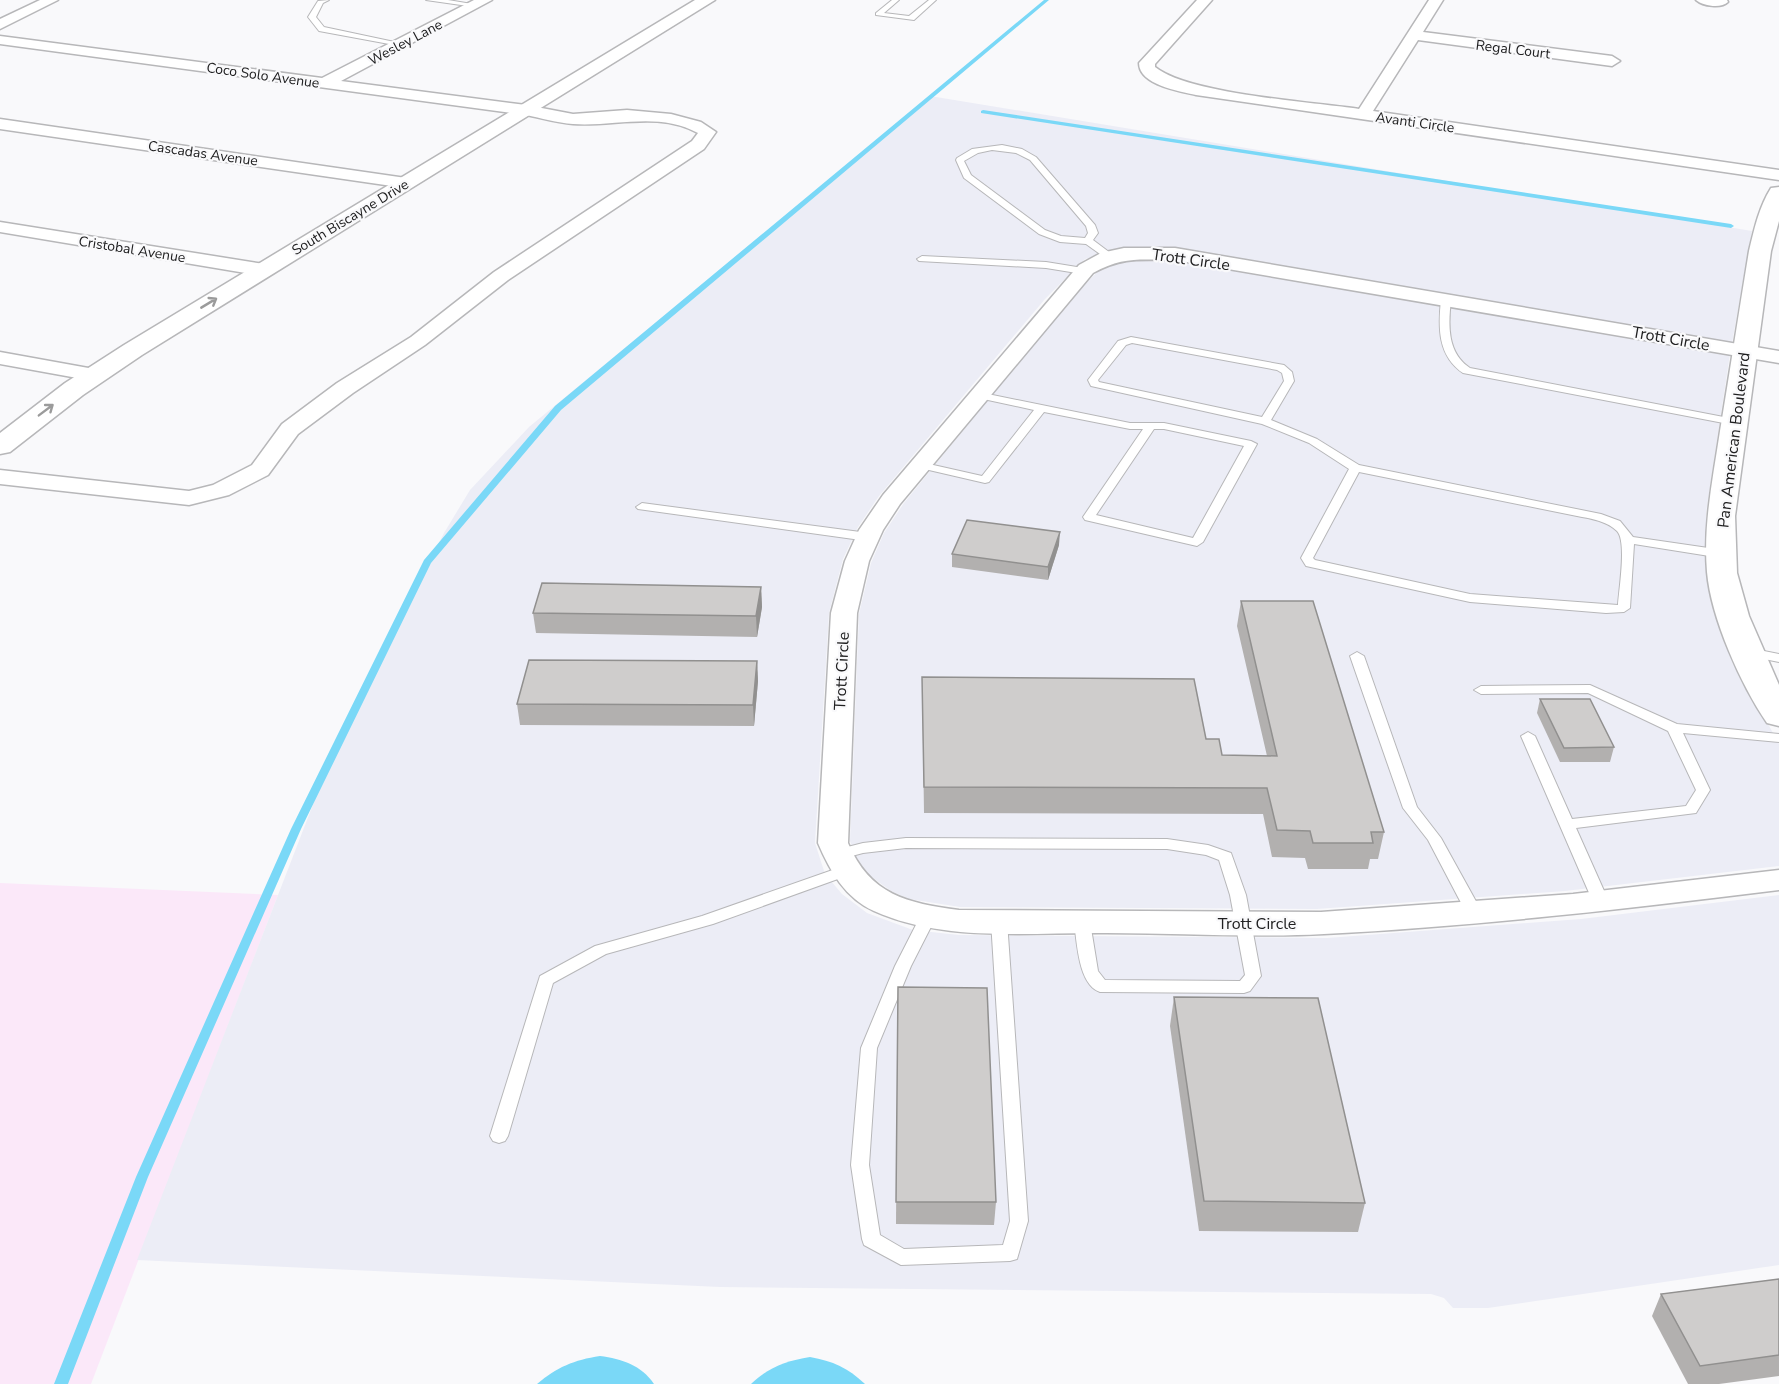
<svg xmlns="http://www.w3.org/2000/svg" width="1779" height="1384" viewBox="0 0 1779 1384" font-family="'Nunito Sans',sans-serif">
	<rect width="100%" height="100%" fill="#f9f9fb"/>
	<path fill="#fbe8f9" d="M0 883 278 895 91 1384H0Z"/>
	<g fill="#ecedf6">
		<path d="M930 96 1752 231 1732 343 1178 250 1120 249 1085 259 1045 299 879 496 858 527 843 559 829 613 815 843 825 874 842 894 867 913 913 930 959 935 1327 938 1581 919 1779 895V1265L1488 1308H1453L1444 1298 1431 1294 720 1287 137 1260 341 732 444 533 470 490 529 427Z"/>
		<path d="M1128 259H1174L1730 354 1706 513V570L1717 614 1739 671 1779 744V866L1565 891 1317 909 960 907 909 899 891 891 869 875 857 861 850 841 859 614 871 563 884 533 904 503 1066 304 1102 267Z"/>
	</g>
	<g fill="#7ad8f7">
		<path d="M600 1356C622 1359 641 1365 654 1384H537C557 1367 574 1360 600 1356Z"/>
		<path d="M810 1357C833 1361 848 1368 865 1384H751C769 1367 786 1361 810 1357Z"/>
	</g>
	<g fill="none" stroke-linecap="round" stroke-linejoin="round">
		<g fill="#7ad8f7" fill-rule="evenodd">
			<path d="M1044 0H1049L561 410 431 563 301 829 148 1177 68 1384H54L136 1177 291 829 424 560 555 406Z"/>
			<path d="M983 110 1731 224 1734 226 1731 228 981 113V111Z"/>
		</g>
		<defs>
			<g id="service">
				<path d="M329 0 323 3 316 17 324 27 404 44 400 46 319 31 308 17 318 1Z"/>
				<path d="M426 0H448L478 5 475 7Z"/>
				<path d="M892 0H899L884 13 909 16 929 0H936L914 20 876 15V13Z"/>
				<path d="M1002 145 1022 149 1036 157 1095 225 1098 233 1093 240 1113 255V259H1107L1086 244 1060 242 1039 234 964 178 956 160 957 158 972 149ZM992 150 1016 153 1030 160 1086 226 1088 233 1085 238 1061 236 1045 230 971 175 964 161 978 153Z"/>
				<path d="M922 256 1046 262 1083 268 1088 271 1083 274 1046 268 919 261 917 259Z"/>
				<path d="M1446 297 1451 300C1448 325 1447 353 1470 368L1734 419 1739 422 1734 425 1463 373C1438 356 1438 328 1441 300Z"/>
				<path d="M1131 337 1284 365 1292 372 1294 381 1271 420 1317 439 1359 465 1601 514 1620 521 1633 537 1722 550 1728 554 1722 558 1634 544 1630 608 1624 612 1606 613 1470 602 1306 566 1301 558 1349 469 1309 443 1262 424 1091 386 1088 380 1118 341ZM1132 343 1277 370 1282 373 1284 381 1262 417 1099 382 1098 380 1126 345ZM1359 472 1582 517C1594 519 1608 522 1617 531 1627 541 1619 589 1618 605L1470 594 1315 560 1313 558Z"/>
				<path d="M978 392 1130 423H1164L1251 441 1257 444 1203 542 1197 546 1085 520 1083 517 1143 429H1130L1044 412 989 482 985 483 916 467V463L920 462 982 476 1034 410 974 397V393ZM1154 429H1164L1244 446 1193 538 1096 515Z"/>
				<path d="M642 503 868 533 874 537 868 541 638 509 636 507Z"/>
				<path d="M1749 648 1779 654V662L1744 655 1742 652Z"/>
				<path d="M1357 652 1364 656 1417 807 1441 838 1483 914 1481 918H1469L1428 840 1403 808 1350 656Z"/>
				<path d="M1590 685 1677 724 1779 734V742L1683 733 1710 790 1696 813 1576 828 1609 902 1606 906H1596L1593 902 1521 736 1528 732 1535 736 1572 819 1686 806 1696 790 1668 731 1588 693 1481 694 1474 690 1481 686Z"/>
				<path d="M906 838 1167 839 1208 845 1231 853 1246 895 1261 976 1250 991 1244 993 1100 992C1078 985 1077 941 1074 922L1076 918H1088L1090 922 1098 971 1105 980 1240 981 1245 975 1230 895 1219 860 1206 855 1167 849 906 848 863 853 837 860 832 859 829 855 832 851 863 843Z"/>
				<path d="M844 866 849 867 852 871 849 875 713 924 606 954 553 983 508 1136 505 1141 499 1143 493 1141 490 1136 540 976 595 946 702 916Z"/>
				<path d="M928 912 934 913 936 917 911 966 877 1048 869 1165 880 1235 904 1249 1003 1245 1010 1221 991 921 993 917H1005L1007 921 1028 1221 1017 1259 1010 1261 901 1265 864 1245 862 1239 851 1165 861 1048 895 966 922 913Z"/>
			</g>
			<g id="minor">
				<path d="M40 0H58L0 29V19Z"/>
				<path d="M474 0H492L341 81 526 105 573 114 627 110 671 114 701 122 716 132 704 149 508 280 425 345 353 393 298 434 268 475 229 495 189 505 0 484V470L189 491 213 485 252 465 282 424 337 383 411 337 494 272 692 141 698 133C658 111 615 127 573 124 557 123 541 118 526 115L0 44V36L322 78Z"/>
				<path d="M1197 0H1212L1155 64V67C1188 94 1312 102 1359 109L1429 0H1443L1423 32 1612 56 1620 61 1612 66 1418 40 1373 111 1779 170V180L1196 95C1179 91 1139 85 1139 63Z"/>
				<path d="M1696 0H1727L1728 2C1721 9 1703 6 1696 0Z"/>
				<path d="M0 119 406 178 415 183 406 188 0 129Z"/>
				<path d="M0 222 264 264 273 270 264 276 0 232Z"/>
				<path d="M1124 248H1175L1779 351V363L1175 260C1141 260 1124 256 1093 273L900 504 883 530 869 561 857 613 848 843C870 895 907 903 959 910L1321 912 1573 894 1779 870V890C1627 909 1476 926 1324 934 1252 938 1179 933 1107 933 1031 932 945 943 874 911 845 898 830 871 818 843L831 613 845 561 859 530 883 495 1079 265 1101 253Z"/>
				<path d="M0 352 94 369 101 371 104 375 101 379 94 381 0 364Z"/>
			</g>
			<g id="tertiary">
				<path d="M695 0H715L142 355 83 395 10 452 0 454V433L65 383 124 345Z"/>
				<path d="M1779 187V221L1771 251 1735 516 1737 573 1749 616 1779 685V726L1767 723C1741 685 1711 618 1707 572 1703 524 1713 478 1720 431 1730 371 1739 311 1749 251 1754 230 1759 207 1771 188Z"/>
			</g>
		</defs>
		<use href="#service" stroke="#b7b7b9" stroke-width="2"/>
		<use href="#minor" stroke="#b7b7b9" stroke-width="3"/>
		<use href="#tertiary" stroke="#b7b7b9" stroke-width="3"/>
		<use href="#service" fill="#fff" fill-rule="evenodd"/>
		<use href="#minor" fill="#fff" fill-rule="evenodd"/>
		<use href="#tertiary" fill="#fff" fill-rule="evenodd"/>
	</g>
	<g fill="#b2b0af">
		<path d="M1059 545 1048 580 952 567V554Z"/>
		<path d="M761 587 762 607 757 637 536 633 533 613Z"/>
		<path d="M1241 601 1384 832 1378 859H1370L1368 869H1308L1305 858 1272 857 1263 814 924 813 922 677 1206 739 1222 755 1267 756 1237 626Z"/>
		<path d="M757 661 758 681 754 726 520 725 517 704Z"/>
		<path d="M1540 699 1614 747 1610 762H1560L1537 713Z"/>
		<path d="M898 987 996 1202 994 1225 896 1224Z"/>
		<path d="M1174 997 1365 1203 1358 1232 1199 1231 1170 1026Z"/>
		<path d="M1779 1279V1376L1719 1384H1688L1652 1316 1661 1294Z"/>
	</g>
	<g fill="#91908f">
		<path d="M1060 532 1059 545 1048 580V567Z"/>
		<path d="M761 587 762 607 757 637 756 616Z"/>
		<path d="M757 661 758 681 754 726 753 705Z"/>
	</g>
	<g fill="#cfcdcc" stroke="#91908f" stroke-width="1.5">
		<path d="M967 520 1060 532 1048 567 952 554Z"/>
		<path d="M542 583 761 587 756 616 533 613Z"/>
		<path d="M1241 601H1313L1384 832H1371L1373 843H1313L1310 831 1277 830 1267 788 924 787 922 677 1194 679 1206 739H1219L1222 755 1277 756Z"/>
		<path d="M529 660 757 661 753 705 517 704Z"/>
		<path d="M1540 699H1590L1614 747 1564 748Z"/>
		<path d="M898 987 987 988 996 1202H896Z"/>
		<path d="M1174 997 1318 998 1365 1203 1204 1201Z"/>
		<path d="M1779 1279V1355L1700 1366 1661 1294Z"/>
	</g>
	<defs><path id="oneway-shaft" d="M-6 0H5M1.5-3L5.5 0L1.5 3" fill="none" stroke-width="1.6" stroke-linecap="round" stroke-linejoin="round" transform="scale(1.5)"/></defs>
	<g stroke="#9b9b9b">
		<use href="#oneway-shaft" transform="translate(209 303) rotate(-31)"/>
		<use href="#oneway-shaft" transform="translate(46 410) rotate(-37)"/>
	</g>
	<g text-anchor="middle" stroke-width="4.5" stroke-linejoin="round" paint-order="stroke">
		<g font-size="14" fill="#202021" stroke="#f9f9fb">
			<text transform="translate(405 42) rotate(-28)" y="5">Wesley Lane</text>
			<text transform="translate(1513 49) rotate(7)" y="5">Regal Court</text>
			<text transform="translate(263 75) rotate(8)" y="5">Coco Solo Avenue</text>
			<text transform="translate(1415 122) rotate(8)" y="5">Avanti Circle</text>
			<text transform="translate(203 153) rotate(8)" y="5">Cascadas Avenue</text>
			<text transform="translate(350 217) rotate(-31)" y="5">South Biscayne Drive</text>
			<text transform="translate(132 249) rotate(9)" y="5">Cristobal Avenue</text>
		</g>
		<g font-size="16" fill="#202021" stroke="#f9f9fb">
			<text transform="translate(1191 259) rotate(8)" y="6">Trott Circle</text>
			<text transform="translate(1671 338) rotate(10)" y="6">Trott Circle</text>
			<text transform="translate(1733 440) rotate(-83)" y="6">Pan American Boulevard</text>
			<text transform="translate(841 671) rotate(-87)" y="6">Trott Circle</text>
			<text x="1257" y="929">Trott Circle</text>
		</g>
	</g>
</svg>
